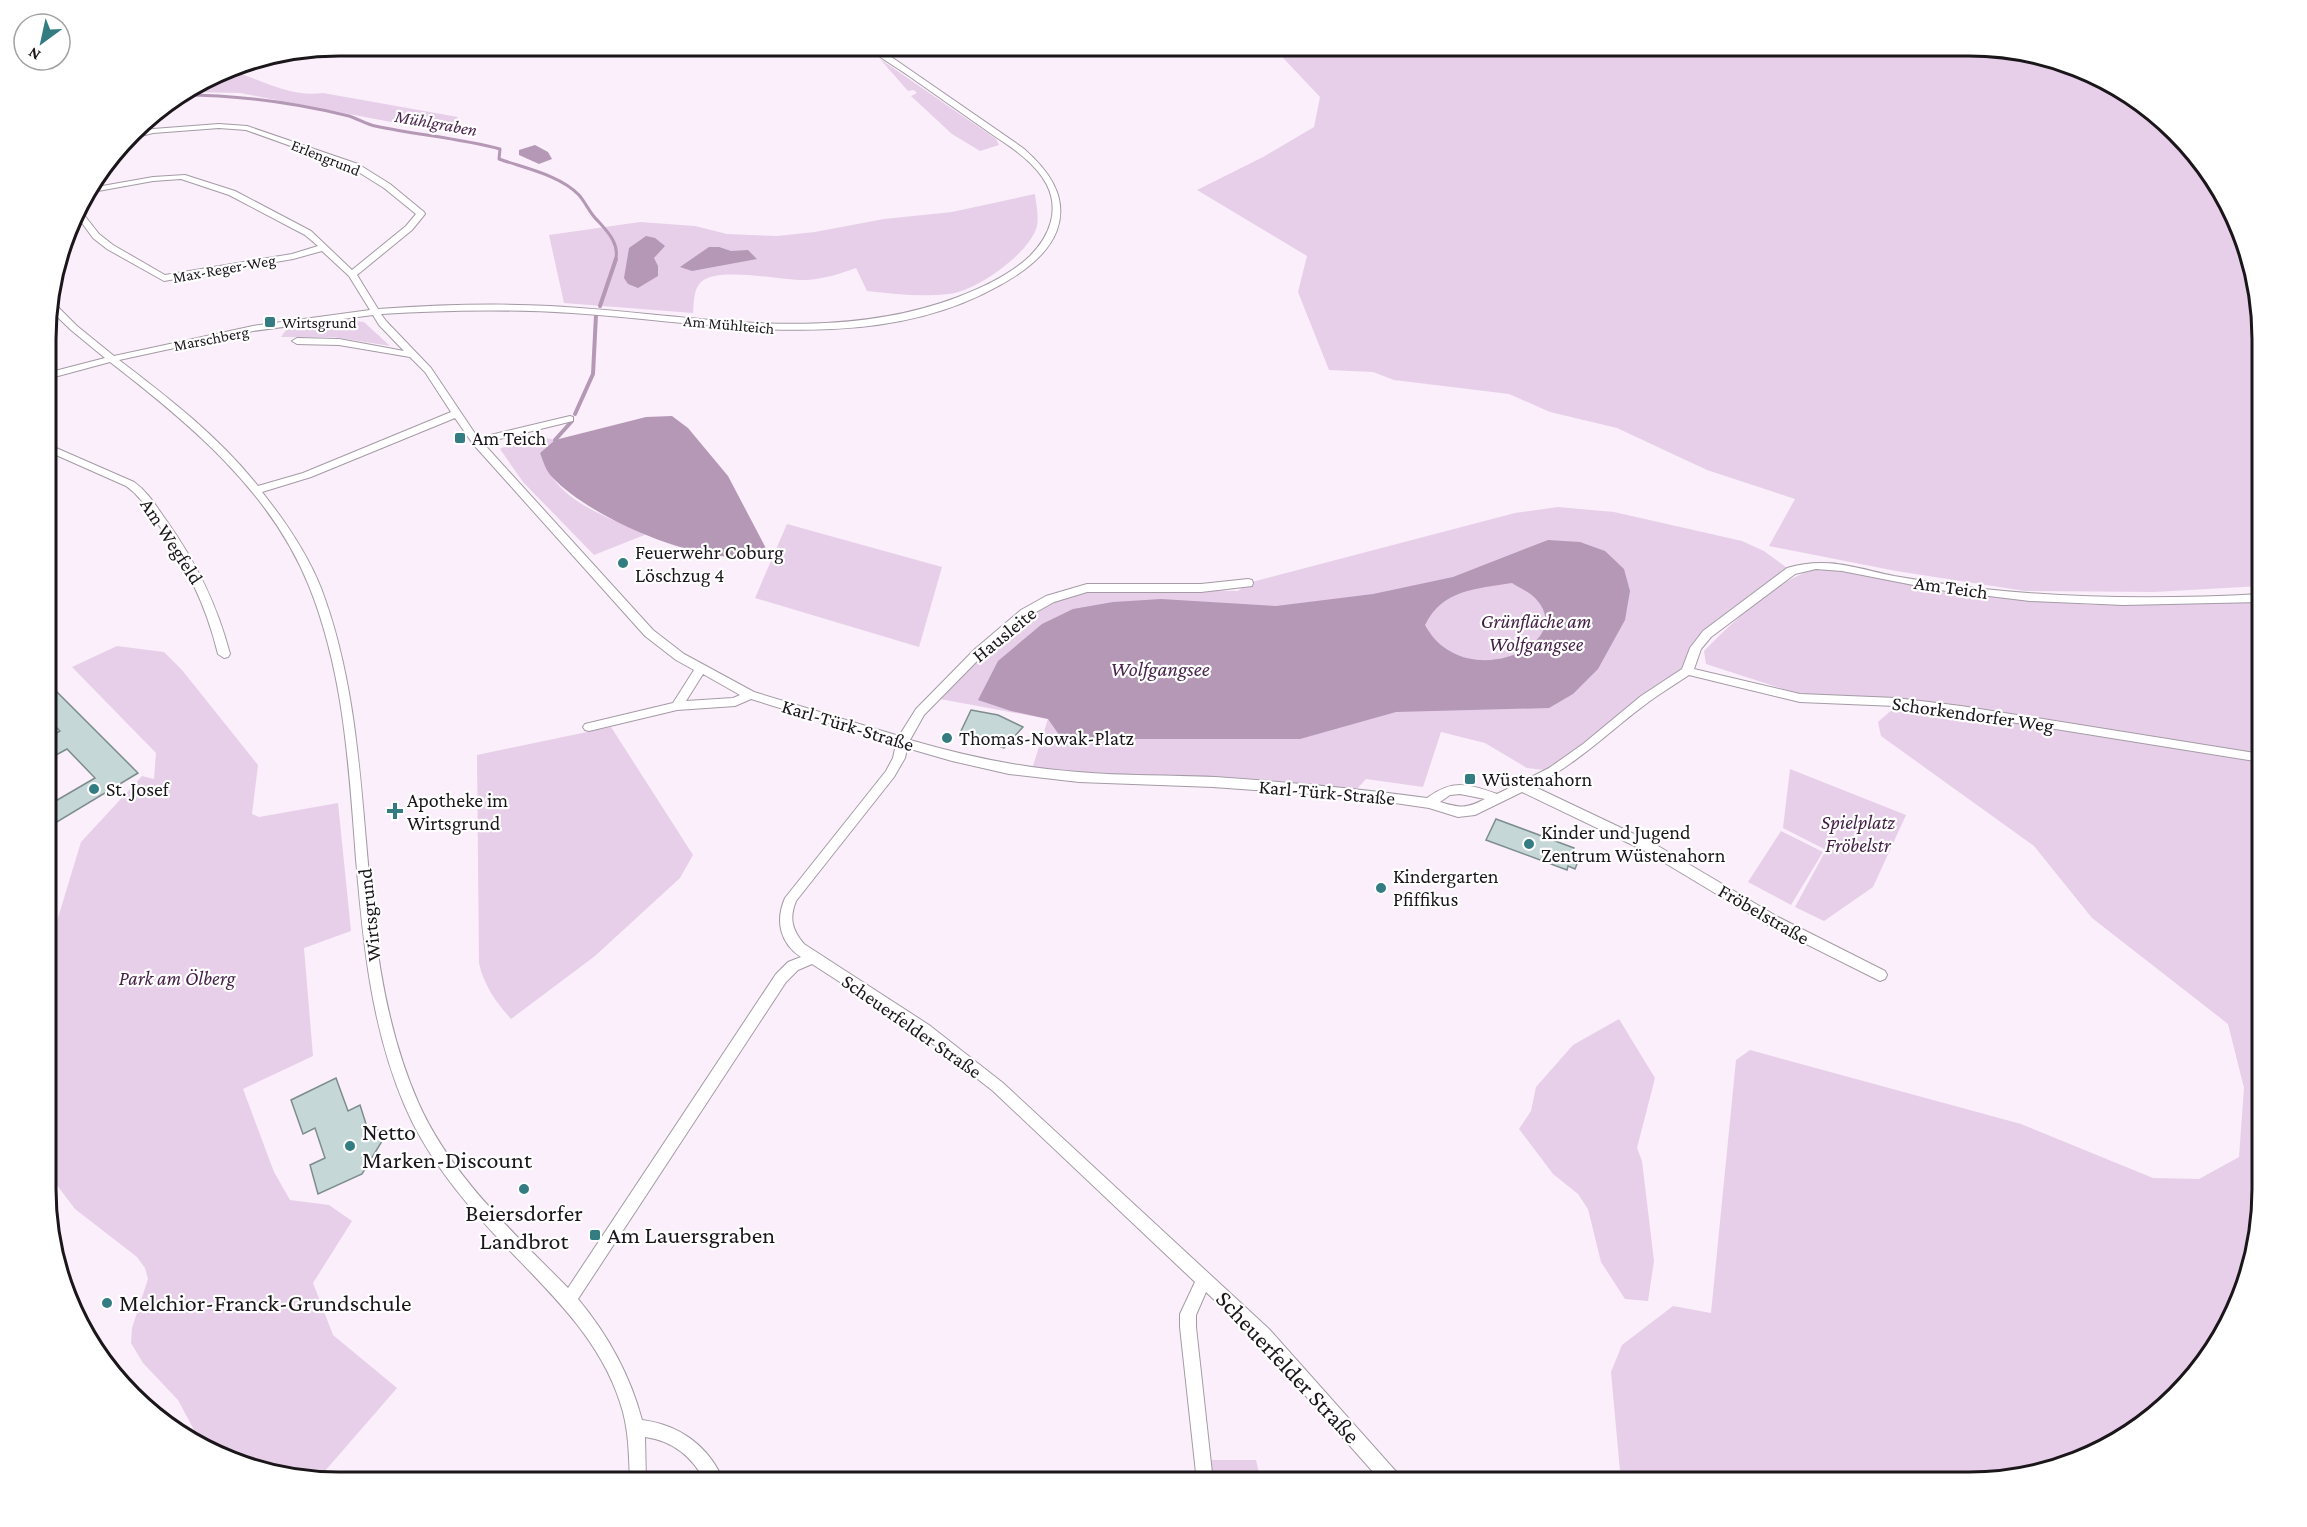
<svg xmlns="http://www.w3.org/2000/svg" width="2307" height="1527" viewBox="0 0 2307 1527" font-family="'Crimson Pro',serif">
	<rect width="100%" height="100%" fill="#faeffa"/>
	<g fill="#e7cfe9">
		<path d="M1231 45H1969L2062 60 2132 95 2189 145 2223 192 2252 262 2261 320V586L2154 592 2025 591 1896 571 1769 546 1795 499 1707 470 1617 428 1550 412 1509 394 1394 380 1373 372 1329 370 1298 292 1307 256 1197 190 1263 157 1314 127 1320 97 1271 45 1242 52Z"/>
		<path d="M880 59 996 139 999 145 980 151 952 134 911 96 917 93 914 90 908 91Z"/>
		<path d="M224 69C258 77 288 98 323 93L458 117 453 125 438 131 240 93 187 92Z"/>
		<path d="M1035 194C1036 204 1039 216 1037 226 1030 253 977 291 949 294 922 297 894 294 867 291L856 268C839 274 824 279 806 280 783 281 719 266 701 282 693 290 694 303 693 313L564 303 549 235 640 222 695 226 727 234 777 236 815 232 884 219 952 212Z"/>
		<path d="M355 321 364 322 390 346 334 337H281L286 330Z"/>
		<path d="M529 434 555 440 540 453C543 460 546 468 550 474 570 506 614 520 647 534L594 555 523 482 500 449Z"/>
		<path d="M1558 507 1614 512 1742 541 1764 551 1791 571 1707 634 1687 671 1553 771 1527 768 1485 743 1441 732 1423 787 1366 779 1354 792 1031 772 1048 719 940 699C971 669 1006 625 1043 606 1060 597 1079 593 1096 589L1238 591 1248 583 1515 513Z"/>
		<path d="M787 524 942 567 919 647 755 598Z"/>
		<path d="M1820 568 2024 600 2093 605 2261 602V754L1959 707 1802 695 1706 664 1704 651C1734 621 1778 577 1820 568Z"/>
		<path d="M117 646 164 652 182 670 258 765 252 814 259 817 338 803 351 931 304 948 313 1056 243 1089 274 1172 290 1200 329 1205 352 1221 313 1283 333 1335 397 1388 318 1479 248 1467 186 1438 194 1430 178 1400 143 1363 131 1343 132 1328 148 1279 145 1268 137 1257 75 1209 47 1172V935L54 931 81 842 142 776 154 779 156 753 72 667Z"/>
		<path d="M1895 707 1957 711 2261 758V1207L2247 1282 2212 1352 2162 1409 2115 1443 2045 1472 1987 1481 1621 1482 1611 1372 1622 1345 1673 1306 1711 1313 1736 1060 1750 1050 2021 1124 2153 1178 2199 1179 2239 1157 2244 1088 2228 1024 2092 918 2034 846 1881 736 1878 722Z"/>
		<path d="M611 727 693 855 680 878 595 956 511 1019C496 1002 484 986 479 963L477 755Z"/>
		<path d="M1790 769 1906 815 1873 887 1824 921 1795 907 1826 850 1783 828Z"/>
		<path d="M1781 831 1823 852 1791 905 1748 882Z"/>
		<path d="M1619 1019 1655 1078 1637 1148 1642 1161 1654 1261 1648 1301 1625 1299 1601 1262 1588 1209 1578 1194 1553 1174 1519 1129 1531 1111 1536 1087 1573 1045Z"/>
		<path d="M1211 1460H1256L1261 1482H1214Z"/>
	</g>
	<g fill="#b498b6" fill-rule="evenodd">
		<path d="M535 145 548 152 552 159 539 164 519 155V150Z"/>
		<path d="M646 236 655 238 665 246 654 258 658 266V276L638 288 628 284 624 278 629 248Z"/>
		<path d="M709 247H719L731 251 748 250 757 259 692 271 680 267Z"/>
		<path d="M672 416 688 428 728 476 769 554C712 572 591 519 552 477 546 471 543 461 540 453L555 440 646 417Z"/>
		<path d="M1548 540 1580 542 1605 551 1624 569 1630 591 1625 620 1598 669 1573 694 1549 708 1396 712 1300 739H1062L1048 719 1011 711 978 700 998 661 1042 624 1073 609 1113 602 1161 599 1276 606 1373 594 1453 577ZM1512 583C1519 588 1530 592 1536 599 1579 645 1463 696 1425 625 1443 589 1476 589 1512 583Z"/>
	</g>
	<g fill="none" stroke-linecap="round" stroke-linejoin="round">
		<path stroke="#b498b6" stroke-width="3" d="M182 95C238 95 295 103 349 116 358 119 366 124 375 126 417 135 459 138 500 149L499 159C524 168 560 175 579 195 586 203 590 214 598 221 607 231 621 245 615 261"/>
		<g stroke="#b498b6" stroke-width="4">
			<path d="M600 306 616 259"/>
			<path d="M575 414 593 374 596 315"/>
			<path d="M555 440 572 421"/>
		</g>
	</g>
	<g fill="#c6d7d8" stroke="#7d8d8e" stroke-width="1.5">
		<path d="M55 690 138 773 47 828V806L95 778 67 749 47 760V738L60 731 47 718V695Z"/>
		<path d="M971 710 998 715 1023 727 1004 748 960 733Z"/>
		<path d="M1496 819 1574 848 1573 851 1581 854 1575 869 1568 866 1567 870 1486 840Z"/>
		<path d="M336 1078 348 1111 360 1105 367 1127 387 1133 362 1174 318 1194 310 1165 325 1158 315 1128 303 1134 291 1100Z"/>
	</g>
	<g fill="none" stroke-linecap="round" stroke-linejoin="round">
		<defs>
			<g id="minor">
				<path d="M865 45H874L1023 148C1047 169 1069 196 1057 230 1048 255 1022 273 1000 285 872 358 710 322 572 313 508 309 445 310 381 314L386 321 431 368 478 438 570 416 573 417V421L483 443 653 630 684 654 754 692 899 736 916 709 975 649 1021 610 1046 596 1087 584H1201L1248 579 1252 580 1253 583 1252 586 1201 592H1087L1054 602 1029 616 983 655 924 715 910 740C965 756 1021 768 1078 772 1124 776 1169 775 1215 777 1286 782 1356 788 1427 798 1453 779 1468 784 1497 794L1549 768 1583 744 1641 696 1682 669 1690 648 1703 631 1787 568C1827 556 1855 568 1894 576 1924 581 1954 586 1984 589 2076 599 2169 599 2261 594V602L2123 605 2030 601 1939 590 1842 571 1816 569 1795 574 1711 637 1701 649 1694 669 1800 694 1896 698 1961 706 2261 754V762L1961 714 1896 706 1800 702 1689 675C1676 684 1662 692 1650 701 1609 731 1579 763 1533 786L1653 843 1778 917 1885 971 1887 975 1885 979 1880 981 1768 925 1645 851 1522 792 1475 815 1458 817 1429 808 1354 797 1213 787 1079 782 1009 774 952 761 907 748 905 758 894 777 796 901C789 918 792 930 804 944L929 1025 1003 1083 1269 1329 1400 1476 1402 1482H1382L1257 1341 1206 1292 1196 1315V1327L1213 1482H1197L1180 1327V1314L1195 1282 993 1091 919 1033 812 964 798 970 786 982 578 1299C608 1335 630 1375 642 1420 680 1425 709 1446 724 1482H706C692 1457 674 1441 645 1437L646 1482H630C629 1458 629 1435 623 1412 603 1338 546 1290 496 1236 460 1197 425 1154 404 1104 371 1026 363 942 356 859 349 767 344 673 309 586 271 491 189 423 110 362L47 379V373L105 358 71 330 47 307V301L50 299 77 326 114 356 253 326 370 310 349 276 322 251 293 259 164 281 107 249 93 238 74 212 77 206 99 234 113 245 165 275 292 254 318 246 305 235 229 195 181 179 153 181 87 193 91 188 153 177 185 175 235 191 311 231 352 270 406 226 416 214 384 188 352 168 246 130 219 128 153 133 129 139 133 134 153 129 219 124 247 126 358 164 390 184 424 212 425 214 412 230 357 275 378 309C435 305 493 303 550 306 686 313 826 347 958 297 984 287 1010 275 1030 256 1049 237 1060 211 1047 185 1035 162 1011 147 990 133 963 114 936 95 909 76 895 66 878 57 865 45ZM373 315 379 325 404 351 339 339 297 338 292 341 297 344 339 345 410 357 425 372 451 412 303 473 258 486C219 437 169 398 119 360L253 331ZM455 418 473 444 645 636 676 660 694 670 673 703 585 724 583 727 585 730 589 731 677 710 735 706 751 699 896 744 893 758 886 771 785 898C775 921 780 943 801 957L788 962 776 974 568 1288C513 1232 450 1175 418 1102 347 940 384 754 321 588 307 553 285 521 262 492L311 477ZM703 674 740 695 733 698 686 701ZM1460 794 1485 799C1466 809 1460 808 1440 802L1450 795Z"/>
				<path d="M47 444 134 482C148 492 156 506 166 520 196 562 217 604 230 654L228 657 224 658 218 654C206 604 185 563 156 521 147 508 139 495 126 486L47 451Z"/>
			</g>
		</defs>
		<use href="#minor" stroke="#a49ba5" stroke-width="2"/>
		<use href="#minor" fill="#fff" fill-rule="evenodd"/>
	</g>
	<g fill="#337c82" stroke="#fff" stroke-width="2">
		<rect x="264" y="316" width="12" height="12" rx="3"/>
		<rect x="454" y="432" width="12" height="12" rx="3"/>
		<circle cx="623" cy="563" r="6"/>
		<circle cx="947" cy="738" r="6"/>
		<rect x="1464" y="773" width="12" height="12" rx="3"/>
		<circle cx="94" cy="789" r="6"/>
		<path d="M392 802h6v6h6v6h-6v6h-6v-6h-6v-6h6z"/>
		<circle cx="1529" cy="844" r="6"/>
		<circle cx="1381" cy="888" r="6"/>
		<circle cx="350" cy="1146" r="6"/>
		<circle cx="524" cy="1189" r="6"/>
		<rect x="589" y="1229" width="12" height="12" rx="3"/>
		<circle cx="107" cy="1303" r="6"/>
	</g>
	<g text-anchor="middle" stroke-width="4.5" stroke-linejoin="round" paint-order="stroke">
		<g font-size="16" fill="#1a161a" stroke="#fff">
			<text transform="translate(326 157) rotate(22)" y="6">Erlengrund</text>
			<text transform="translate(224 268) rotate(-10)" y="6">Max-Reger-Weg</text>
			<text transform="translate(729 324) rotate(5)" y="6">Am Mühlteich</text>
			<text transform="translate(211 338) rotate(-11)" y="6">Marschberg</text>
		</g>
		<g font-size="16" fill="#1a161a" stroke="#fff" text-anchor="start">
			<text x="282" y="328">Wirtsgrund</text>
		</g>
		<g font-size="18" font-style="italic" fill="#4b254e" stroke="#fff">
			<text transform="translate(436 123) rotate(10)" y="6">Mühlgraben</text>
		</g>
		<g font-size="20" fill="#1a161a" stroke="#fff" text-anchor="start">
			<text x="472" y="445">Am Teich</text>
			<text x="635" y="559">Feuerwehr Coburg<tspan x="635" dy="23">Löschzug 4</tspan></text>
			<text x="959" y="745">Thomas-Nowak-Platz</text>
			<text x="1482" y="786">Wüstenahorn</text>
			<text x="106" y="796">St. Josef</text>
			<text x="407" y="807">Apotheke im<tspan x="407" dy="23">Wirtsgrund</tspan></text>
			<text x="1541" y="839">Kinder und Jugend<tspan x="1541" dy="23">Zentrum Wüstenahorn</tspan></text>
			<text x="1393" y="883">Kindergarten<tspan x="1393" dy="23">Pfiffikus</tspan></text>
		</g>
		<g font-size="20" fill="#1a161a" stroke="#fff">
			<text transform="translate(172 541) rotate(57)" y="7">Am Wegfeld</text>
			<text transform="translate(1951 587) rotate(8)" y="7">Am Teich</text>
			<text transform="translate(1004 634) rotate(-39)" y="7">Hausleite</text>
			<text transform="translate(1973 714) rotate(8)" y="7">Schorkendorfer Weg</text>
			<text transform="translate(848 725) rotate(17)" y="7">Karl-Türk-Straße</text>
			<text transform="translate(1327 792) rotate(5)" y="7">Karl-Türk-Straße</text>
			<text transform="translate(1764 914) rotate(30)" y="7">Fröbelstraße</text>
			<text transform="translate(369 915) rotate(-96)" y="7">Wirtsgrund</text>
			<text transform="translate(912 1026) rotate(35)" y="7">Scheuerfelder Straße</text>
		</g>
		<g font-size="20" font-style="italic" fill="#441e47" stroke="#fff">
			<text x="1536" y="628">Grünfläche am<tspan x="1536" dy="23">Wolfgangsee</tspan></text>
			<text x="1858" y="829">Spielplatz<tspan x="1858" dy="23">Fröbelstr</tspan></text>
			<text x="177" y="985">Park am Ölberg</text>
		</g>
		<g font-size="21" font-style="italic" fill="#4b254e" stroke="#fff">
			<text x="1160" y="676">Wolfgangsee</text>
		</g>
		<g font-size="24" fill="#1a161a" stroke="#fff" text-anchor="start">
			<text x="362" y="1140">Netto<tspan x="362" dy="28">Marken-Discount</tspan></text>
			<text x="524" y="1221" text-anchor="middle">Beiersdorfer<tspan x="524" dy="28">Landbrot</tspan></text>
			<text x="607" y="1243">Am Lauersgraben</text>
			<text x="119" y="1311">Melchior-Franck-Grundschule</text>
		</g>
		<g font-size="24" fill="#1a161a" stroke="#fff">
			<text transform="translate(1288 1367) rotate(47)" y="8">Scheuerfelder Straße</text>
		</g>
	</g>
	<path d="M0 0H2307V1527H0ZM339 56H1969A283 283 0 0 1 2252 339V1189A283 283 0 0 1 1969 1472H339A283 283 0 0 1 56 1189V339A283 283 0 0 1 339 56Z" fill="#fff" fill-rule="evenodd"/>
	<path fill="none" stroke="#1a161a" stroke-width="3" d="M339 56H1969A283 283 0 0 1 2252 339V1189A283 283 0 0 1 1969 1472H339A283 283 0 0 1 56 1189V339A283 283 0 0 1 339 56Z"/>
	<g transform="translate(42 42) rotate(213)"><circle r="28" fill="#ffffff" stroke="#a3a2a3" stroke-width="1.5"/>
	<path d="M0-4.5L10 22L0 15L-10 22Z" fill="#337c82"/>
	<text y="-9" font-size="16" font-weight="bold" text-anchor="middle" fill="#1a161a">N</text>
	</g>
</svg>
